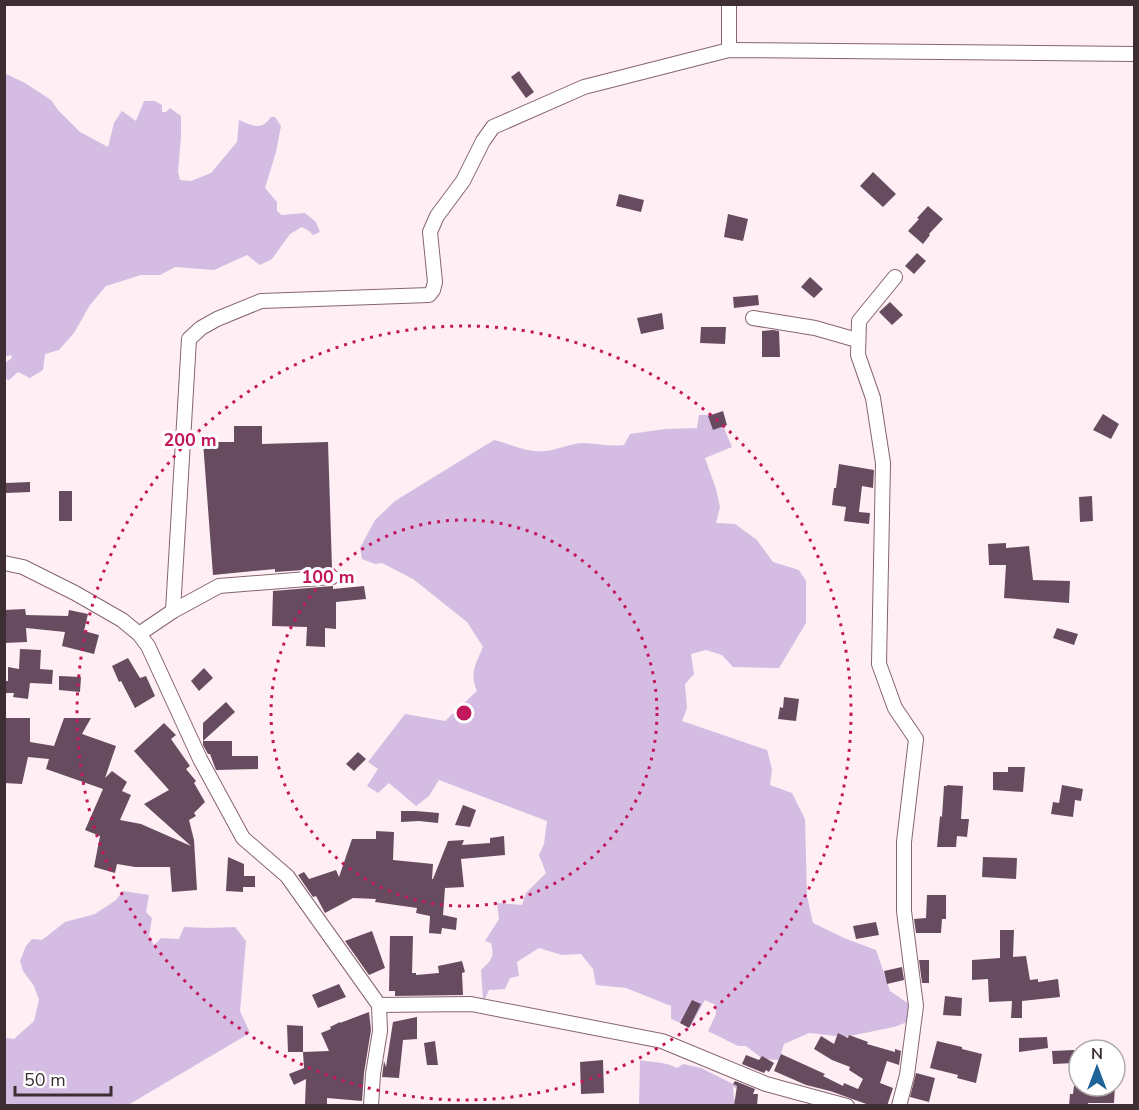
<svg xmlns="http://www.w3.org/2000/svg" width="1139" height="1110" viewBox="0 0 1139 1110" font-family="'Nunito Sans',sans-serif">
	<rect width="100%" height="100%" fill="#ffeef3"/>
	<g fill="#d4bce3">
		<path d="M4 73 25 83 51 100 58 110 80 132 108 147 114 123 122 111 136 121 144 101H155L162 105V112H166L170 108 181 116V137L178 172 180 180 191 181 211 173 237 142 239 120C253 126 261 131 271 117H275L281 126 276 152 265 188 277 202V211L282 215 305 213 316 222 320 232 313 235 309 231 302 227 290 234 272 259 260 265 247 255 214 270 175 267 160 275H141L106 286 90 305 74 333 59 350 45 354 43 370 30 378 18 372 9 380 5 379V363L12 358 11 355 4 357Z"/>
		<path d="M699 415H713L721 421 732 447 705 458 716 489 720 507 716 523 735 524 757 540 773 562 799 570 806 581V623L779 668 733 667 722 655 706 650 691 654 694 674 685 684 687 708 682 721 767 750 772 769 770 785 792 793 805 819 807 896 813 923 844 938 876 950 890 991 912 1006 910 1021 894 1027 845 1037 809 1033 784 1044 779 1060 763 1059 746 1046H738L708 1031 716 1014V1005L705 1000 690 1027 671 1019V1006L626 988 596 985 593 969 581 954 562 955 539 948 517 962 519 976 510 978 505 989 489 990 485 999H483L481 970C491 961 495 957 491 943L485 941 499 919 497 903 522 905 526 893 546 873 539 855 544 844 547 821 439 780 429 796 416 806 389 783 378 793 367 786 378 769 368 762 405 714 445 721 477 691C469 673 476 664 483 647L467 622 413 579 382 563 375 564 362 559 360 548 375 520 395 501 494 440C511 444 527 453 545 451 557 450 569 444 582 443 596 443 610 447 624 445L630 434 665 429 697 428Z"/>
		<path d="M123 891 149 895 146 912 152 918 149 936 154 945 161 938 179 939 184 927 209 928 235 927 246 941 240 1011 250 1033 128 1105H5V1038L14 1039 34 1021 39 1000 34 986 23 971 20 961 26 946 32 939 42 940 65 922 95 914 116 900Z"/>
		<path d="M640 1060C655 1063 663 1061 677 1068L683 1064 701 1068 753 1094 733 1087 734 1099 744 1105 639 1106Z"/>
	</g>
	<g fill="#674c60">
		<path d="M519 71 534 92 526 98 511 77Z"/>
		<path d="M873 172 896 194 883 207 860 186Z"/>
		<path d="M619 194 644 200 641 212 616 206Z"/>
		<path d="M928 206 943 219 929 234 930 235 923 244 908 231 919 219 917 218Z"/>
		<path d="M728 214 748 219 743 241 724 237Z"/>
		<path d="M917 253 926 261 914 274 905 266Z"/>
		<path d="M810 277 823 289 814 298 801 287Z"/>
		<path d="M758 295 759 305 734 308 733 297Z"/>
		<path d="M890 302 903 315 892 325 879 312Z"/>
		<path d="M662 313 664 329 641 334 637 318Z"/>
		<path d="M701 327H726L725 344 700 343Z"/>
		<path d="M773 330 779 331 780 357H762V331Z"/>
		<path d="M723 411 727 425 713 430 708 416Z"/>
		<path d="M1103 414 1119 424 1111 439 1093 430Z"/>
		<path d="M234 426H262V444L328 442 332 568 275 572V569L213 575 203 442H234Z"/>
		<path d="M839 464 874 470 873 488 862 486 859 512 870 513 869 524 844 521 846 507 832 505 834 488H836Z"/>
		<path d="M30 482V492L6 493V483Z"/>
		<rect x="59" y="491" width="13" height="30"/>
		<path d="M1092 496 1093 521 1080 522 1079 497Z"/>
		<path d="M1006 543V548L1029 546 1033 580 1070 581 1069 603 1004 598 1006 565H989L988 544Z"/>
		<path d="M333 586V589L364 586 366 599 336 602V629L325 628V647L306 646 307 627 272 626 273 591Z"/>
		<path d="M25 609 26 615 68 616 69 610 88 614 84 631 99 635 94 654 62 646 65 632 26 628 27 642 4 643V610Z"/>
		<path d="M1057 628 1078 634 1074 645 1053 638Z"/>
		<path d="M20 649 41 650 40 669 53 670 52 684 30 683 28 699 13 697 14 693H4V681H8V667L19 669Z"/>
		<path d="M128 658 140 678 146 676 155 696 135 708 121 681 119 682 112 666Z"/>
		<path d="M204 668 213 678 199 691 191 681Z"/>
		<path d="M59 676 81 677 80 692 59 690Z"/>
		<path d="M784 697 799 699 796 721 778 719 780 707 783 708Z"/>
		<path d="M226 702 235 712 203 741V723Z"/>
		<path d="M4 718H30V742L54 746 64 718H91L82 734 116 746 105 778 112 771 127 782 122 791 131 795 120 820 141 824 191 846 144 804 169 790 134 751 164 723 176 735 171 739 190 766 186 769 196 781 194 783 205 802 194 813 196 816 189 820 194 840 197 890 172 892 170 867H135L117 864 115 873 94 867 100 836 85 830 103 789 46 769 49 759 28 757 22 784 4 783Z"/>
		<path d="M203 741H232V756H258V769L216 770 210 754H208L203 745Z"/>
		<path d="M358 752 366 759 354 771 346 764Z"/>
		<path d="M1008 767H1025L1023 792 993 790V772H1008Z"/>
		<path d="M947 785 963 786 961 819H969L967 837 957 836 956 847H937L940 816 942 817 944 786H947Z"/>
		<path d="M1062 785 1083 789 1081 801 1075 800 1073 817 1051 814 1053 802 1059 803Z"/>
		<path d="M463 805 476 810 470 827 455 825Z"/>
		<path d="M401 811H416L439 813 438 823 419 821 401 822Z"/>
		<path d="M376 831 394 832 393 860 433 864 432 879H433L448 841 464 840 462 845 490 843V838L504 836 505 855 461 859 464 887 445 888 443 915 457 918 456 930 442 928 441 934 429 933 430 916 416 913 417 908 375 902 376 899 353 898 325 913 316 896 313 897 298 875 304 872 309 879 336 870 339 877 352 839H376Z"/>
		<path d="M228 857 244 864V876H255V887H243V892L226 891Z"/>
		<path d="M983 857 1017 858 1016 879 982 877Z"/>
		<path d="M927 895H946V919H942L941 933H916L914 919 926 918Z"/>
		<path d="M876 922 879 935 856 939 853 926Z"/>
		<path d="M1000 930H1014L1013 957 1026 956 1030 980 1038 979V982L1058 979 1060 997 1022 1001V1018H1011L1012 1001 989 1002 988 979 972 980V960L1000 958Z"/>
		<path d="M372 931 385 968 369 975 345 941Z"/>
		<path d="M390 936H413L412 973H416V975L439 973 438 966 462 961 465 972 462 973 463 995 395 996V991H389Z"/>
		<path d="M919 960H929V983H922Z"/>
		<path d="M902 967 904 980 887 984 884 971Z"/>
		<path d="M339 984 346 997 318 1008 312 995Z"/>
		<path d="M945 996 962 998 961 1016 943 1015Z"/>
		<path d="M692 1000 701 1004 689 1028 680 1023Z"/>
		<path d="M369 1012 371 1030 364 1073 362 1101 327 1098V1104H305L306 1079 294 1085 289 1074 304 1068 303 1052 329 1051 321 1033 331 1029 330 1027 340 1022V1023Z"/>
		<path d="M417 1017V1039L403 1040 399 1078 382 1077 384 1061 386 1067 393 1022Z"/>
		<path d="M287 1025 303 1026V1052H288Z"/>
		<path d="M838 1033 848 1038 849 1035 868 1042 867 1044 895 1052V1049L901 1051 899 1065 887 1061 880 1083 893 1088 887 1106H872L830 1091 806 1085 774 1071 781 1054 825 1074 823 1076 843 1086 844 1083 858 1089 863 1079 849 1070 850 1067 832 1060 814 1049 821 1036 834 1044Z"/>
		<path d="M1047 1037 1048 1048 1019 1052V1038Z"/>
		<path d="M435 1041 438 1065H427L424 1043Z"/>
		<path d="M937 1041 962 1047V1049L982 1054 976 1083 957 1078 958 1075 930 1068Z"/>
		<path d="M1074 1050 1075 1063 1053 1064 1052 1051Z"/>
		<path d="M746 1055 759 1060 762 1056 774 1063 769 1072 766 1070 764 1073 742 1064Z"/>
		<path d="M603 1060 604 1093 581 1094 580 1062Z"/>
		<path d="M916 1073 935 1078 929 1102 910 1097Z"/>
		<path d="M735 1081 755 1089 753 1094H758L757 1106H734L737 1086 733 1084Z"/>
		<path d="M1074 1086H1115L1114 1103H1088V1106H1069L1070 1094H1073Z"/>
	</g>
	<g fill="none" stroke-linecap="round" stroke-linejoin="round">
		<defs>
			<g id="street">
				<path d="M729 50V4"/>
				<path d="M895 277 859 321 858 355 873 398 883 463 879 664 895 708 916 739 904 842V911L916 1006 907 1075 899 1106"/>
				<path d="M753 318 815 328 857 340"/>
				<path d="M4 563 23 567 75 593 122 620 139 634 148 646 200 759 243 838 287 876 379 1005 380 1031 373 1074 371 1106"/>
				<path d="M173 611 189 339 201 328 217 319 261 301 429 295 433 290 435 282 430 232 437 216 463 181 483 141 493 127 584 87 729 50 1134 54"/>
				<path d="M139 634 173 611 219 586 332 577"/>
				<path d="M379 1005 471 1004 662 1041 766 1084 847 1106"/>
			</g>
		</defs>
		<use href="#street" stroke="#87656f" stroke-width="16"/>
		<use href="#street" stroke="#fff" stroke-width="14"/>
	</g>
	<g fill="none" stroke="#c2185b" stroke-width="3" stroke-dasharray="3 6">
		<circle cx="464" cy="713" r="193"/>
		<circle cx="464" cy="713" r="387"/>
	</g>
	<circle cx="464" cy="713" r="9" fill="#c2185b" stroke="#fff" stroke-width="3"/>
	<g font-size="18" text-anchor="middle" font-weight="bold" fill="#c2185b" stroke="#fff" stroke-width="6" stroke-linejoin="round" paint-order="stroke">
		<text x="190" y="446">200 m</text>
		<text x="328" y="583">100 m</text>
	</g>
	<rect width="1139" height="1110" fill="none" stroke="#3d2e33" stroke-width="12"/>
	<g transform="translate(1097 1068)"><circle r="28" fill="#ffffff" stroke="#b1abad" stroke-width="1.5"/>
	<path d="M0-4.5L10 22L0 15L-10 22Z" fill="#1e6499"/>
	<text y="-9" font-size="16" font-weight="bold" text-anchor="middle" fill="#3d2e33">N</text>
	</g>
	<path d="M15 1086v9h96v-9" fill="none" stroke="#3d2e33" stroke-width="3"/>
	<text x="24" y="1086" font-size="18" fill="#3d2e33" stroke="#ffffff" stroke-width="4.5" paint-order="stroke">50 m</text>
</svg>
